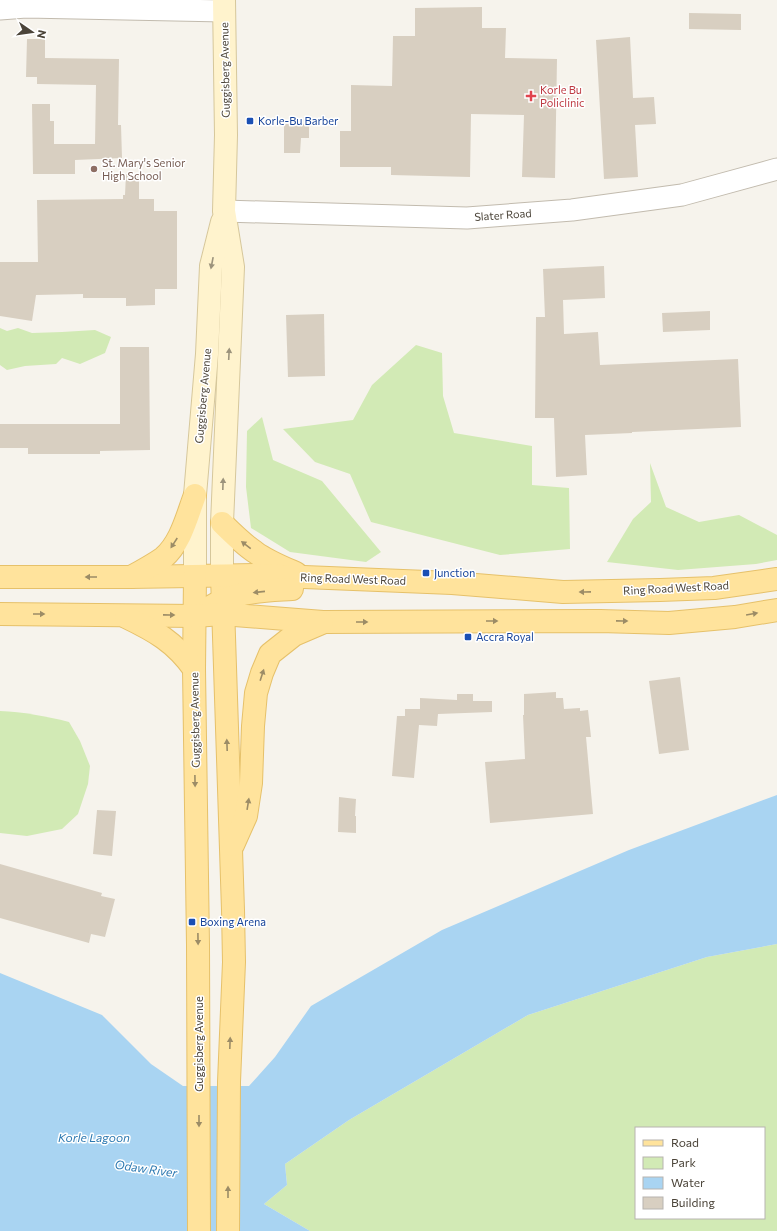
<svg xmlns="http://www.w3.org/2000/svg" width="777" height="1231" viewBox="0 0 777 1231" font-family="Commissioner,sans-serif">
	<rect width="100%" height="100%" fill="#f6f3ec"/>
	<g fill="#d2eab5" fill-rule="evenodd">
		<path d="M0 328 7 331 18 328 32 333 62 332 95 330 111 337 105 353 80 364 62 358 56 364 25 366 7 370 0 365Z"/>
		<path d="M416 345 442 353 443 396 454 433 532 446V485L569 488 570 549 500 555 371 522 350 474 315 462 283 429 353 420 372 385Z"/>
		<path d="M262 417 273 460 322 481 381 552 366 562 290 552 251 528 246 487 247 431Z"/>
		<path d="M650 463 666 507 699 522 739 515 777 535V560L756 564 678 570 607 562 633 519 651 502Z"/>
		<path d="M0 711C23 712 46 716 69 722L80 741 90 766 88 784 78 814 62 829 27 836 0 833Z"/>
		<path d="M777 944V1231H310L264 1204 287 1185 285 1164 349 1120 528 1015 707 957ZM636 1128H764V1218H636Z"/>
	</g>
	<path fill="#a9d4f2" d="M777 795V944L707 957 528 1015 349 1120 285 1164 287 1185 264 1204 310 1231H0V973L102 1015 151 1064 183 1086H249L275 1057 311 1006 442 930 629 850Z"/>
	<g fill="#d8cfc1">
		<path d="M482 7V28H506L505 58 557 59 555 178 522 177 524 115 471 114 470 177 391 175V167H340V131H351V85L392 86 393 36H415V8Z"/>
		<path d="M689 13 741 14V30L689 29Z"/>
		<path d="M630 37 633 98 654 97 656 124 635 125 638 177 604 179 596 40Z"/>
		<path d="M27 39H45V58L119 59 118 125H121L122 158 75 160V174H33L32 104H50V121H54V144H95L96 85 37 84V77H26Z"/>
		<path d="M284 124H309V138H301L300 153H284Z"/>
		<path d="M126 174H139V199H154V211H177V289H155V305L126 306V298H83V294L36 295 32 321 0 316V262H38L37 200 123 199V195H125Z"/>
		<path d="M604 266 605 298 563 300 564 334 598 332 600 365 738 359 741 427 632 432V433L585 435 587 475 556 477 554 418H535L536 317H545L543 269Z"/>
		<path d="M710 311V330L663 332 662 313Z"/>
		<path d="M324 314 325 376 288 377 286 315Z"/>
		<path d="M120 347H149L150 450 100 451V454H28V448H0V424H120Z"/>
		<path d="M680 677 689 750 659 754 649 681Z"/>
		<path d="M556 692V698H563L564 709 580 708V711L588 710 591 737H586L593 814 490 823 485 762 525 759 523 715H524V694Z"/>
		<path d="M457 694H473V701H492V712L438 714 437 726 419 725 414 778 392 776 397 716H405V709H420V698L457 700Z"/>
		<path d="M339 797 356 799 355 816H356V833L338 832Z"/>
		<path d="M97 810 116 811 112 856 93 854Z"/>
		<path d="M0 864 102 893 101 896 115 899 105 937 91 934 89 943 0 918Z"/>
	</g>
	<g fill="none" stroke-linecap="round" stroke-linejoin="round">
		<defs>
			<g id="street">
				<path d="M0 9 26 7 224 11"/>
				<path d="M224 211 467 218 572 210 682 195 777 169"/>
			</g>
			<g id="secondary">
				<path d="M222 576V523L233 267 224 211 226 135 224 0"/>
				<path d="M195 577V495L207 354 211 266 222 222"/>
			</g>
			<g id="primary">
				<path d="M222 523C232 533 243 544 255 552 267 561 282 567 296 573"/>
				<path d="M222 576 233 910 234 962 229 1082 228 1231"/>
				<path d="M0 577H130L255 575 452 583 563 592 660 590 714 588 777 579"/>
				<path d="M131 577C142 571 153 565 163 558 181 543 187 516 195 495"/>
				<path d="M195 577 194 669 198 945 199 1231"/>
				<path d="M210 607C236 591 263 591 292 589"/>
				<path d="M0 614 195 616 222 614 323 622 600 621 669 623 735 617 777 610"/>
				<path d="M126 617C155 631 175 642 194 669"/>
				<path d="M233 845 246 816 251 783 253 726 256 693 262 673 270 654 294 635 322 623"/>
			</g>
		</defs>
		<use href="#street" stroke="#c2bbae" stroke-width="23"/>
		<use href="#secondary" stroke="#d6c79b" stroke-width="24"/>
		<use href="#primary" stroke="#e6c16a" stroke-width="24"/>
		<use href="#street" stroke="#fff" stroke-width="21"/>
		<use href="#secondary" stroke="#fff3cd" stroke-width="22"/>
		<use href="#primary" stroke="#ffe39c" stroke-width="22"/>
	</g>
	<defs><path id="oneway-solid" d="M-6-.8H1V-3.2L6.5 0L1 3.2V.8H-6Z"/></defs>
	<g fill="#9c937c">
		<use href="#oneway-solid" transform="translate(212 263) rotate(101)"/>
		<use href="#oneway-solid" transform="translate(229 354) rotate(-87)"/>
		<use href="#oneway-solid" transform="translate(223 484) rotate(-88)"/>
	</g>
	<g fill="#9c8c66">
		<use href="#oneway-solid" transform="translate(174 543) rotate(123)"/>
		<use href="#oneway-solid" transform="translate(246 545) rotate(-142)"/>
		<use href="#oneway-solid" transform="translate(91 577) rotate(-180)"/>
		<use href="#oneway-solid" transform="translate(259 592) rotate(174)"/>
		<use href="#oneway-solid" transform="translate(585 592) rotate(179)"/>
		<use href="#oneway-solid" transform="translate(39 614)"/>
		<use href="#oneway-solid" transform="translate(752 614) rotate(-10)"/>
		<use href="#oneway-solid" transform="translate(169 615) rotate(1)"/>
		<use href="#oneway-solid" transform="translate(492 621)"/>
		<use href="#oneway-solid" transform="translate(622 621) rotate(1)"/>
		<use href="#oneway-solid" transform="translate(362 622)"/>
		<use href="#oneway-solid" transform="translate(262 675) rotate(-72)"/>
		<use href="#oneway-solid" transform="translate(227 745) rotate(-92)"/>
		<use href="#oneway-solid" transform="translate(195 781) rotate(89)"/>
		<use href="#oneway-solid" transform="translate(248 804) rotate(-81)"/>
		<use href="#oneway-solid" transform="translate(198 939) rotate(89)"/>
		<use href="#oneway-solid" transform="translate(230 1043) rotate(-88)"/>
		<use href="#oneway-solid" transform="translate(199 1121) rotate(90)"/>
		<use href="#oneway-solid" transform="translate(228 1192) rotate(-90)"/>
	</g>
	<path fill="#e0444e" stroke="#fff" stroke-width="1.5" d="M529 90h4v4h4v4h-4v4h-4v-4h-4v-4h4z"/>
	<g fill="#1a4fb4" stroke="#fff" stroke-width="1.5">
		<rect x="246" y="117" width="8" height="8" rx="2"/>
		<rect x="422" y="569" width="8" height="8" rx="2"/>
		<rect x="464" y="633" width="8" height="8" rx="2"/>
		<rect x="188" y="918" width="8" height="8" rx="2"/>
	</g>
	<circle fill="#8d6e63" stroke="#fff" stroke-width="1.5" cx="94" cy="169" r="4"/>
	<g text-anchor="middle" stroke-width="3" stroke-linejoin="round" paint-order="stroke">
		<g font-size="11" fill="#4b4439" stroke="#fff">
			<text transform="translate(225 70) rotate(-91)" y="4">Guggisberg Avenue</text>
			<text transform="translate(503 215) rotate(-4)" y="4">Slater Road</text>
			<text transform="translate(203 396) rotate(-85)" y="4">Guggisberg Avenue</text>
			<text transform="translate(353 579) rotate(2)" y="4">Ring Road West Road</text>
			<text transform="translate(676 588) rotate(-3)" y="4">Ring Road West Road</text>
			<text transform="translate(195 720) rotate(-91)" y="4">Guggisberg Avenue</text>
			<text transform="translate(199 1044) rotate(-90)" y="4">Guggisberg Avenue</text>
		</g>
		<g font-size="11" fill="#be3a42" stroke="#fff" text-anchor="start">
			<text x="540" y="94">Korle Bu<tspan x="540" dy="13">Policlinic</tspan></text>
		</g>
		<g font-size="11" fill="#164399" stroke="#fff" text-anchor="start">
			<text x="258" y="125">Korle-Bu Barber</text>
			<text x="434" y="577">Junction</text>
			<text x="476" y="641">Accra Royal</text>
			<text x="200" y="926">Boxing Arena</text>
		</g>
		<g font-size="11" fill="#785e54" stroke="#fff" text-anchor="start">
			<text x="102" y="167">St. Mary's Senior<tspan x="102" dy="13">High School</tspan></text>
		</g>
		<g font-size="12" font-style="italic" fill="#2e7ab2" stroke="#fff">
			<text x="94" y="1142">Korle Lagoon</text>
			<text transform="translate(146 1169) rotate(8)" y="4">Odaw River</text>
		</g>
	</g>
	<rect x="635" y="1127" width="130" height="92" fill="#ffffff" stroke="#b7b4b0"/>
	<rect x="643" y="1140" width="20" height="6" fill="#ffe39c" stroke="#b7b4b0"/>
	<text x="671" y="1147" font-size="12" fill="#4b4439">Road</text>
	<rect x="643" y="1157" width="20" height="12" fill="#d2eab5" stroke="#b7b4b0"/>
	<text x="671" y="1167" font-size="12" fill="#4b4439">Park</text>
	<rect x="643" y="1177" width="20" height="12" fill="#a9d4f2" stroke="#b7b4b0"/>
	<text x="671" y="1187" font-size="12" fill="#4b4439">Water</text>
	<rect x="643" y="1197" width="20" height="12" fill="#d8cfc1" stroke="#b7b4b0"/>
	<text x="671" y="1207" font-size="12" fill="#4b4439">Building</text>
	<g transform="translate(32 32) rotate(103)" stroke="#ffffff" stroke-width="3" paint-order="stroke">
	<path d="M0-3L7 15L0 10L-7 15Z" fill="#4b4439"/>
	<text y="-6" font-size="11" font-weight="bold" text-anchor="middle" fill="#4b4439">N</text>
	</g>
</svg>
